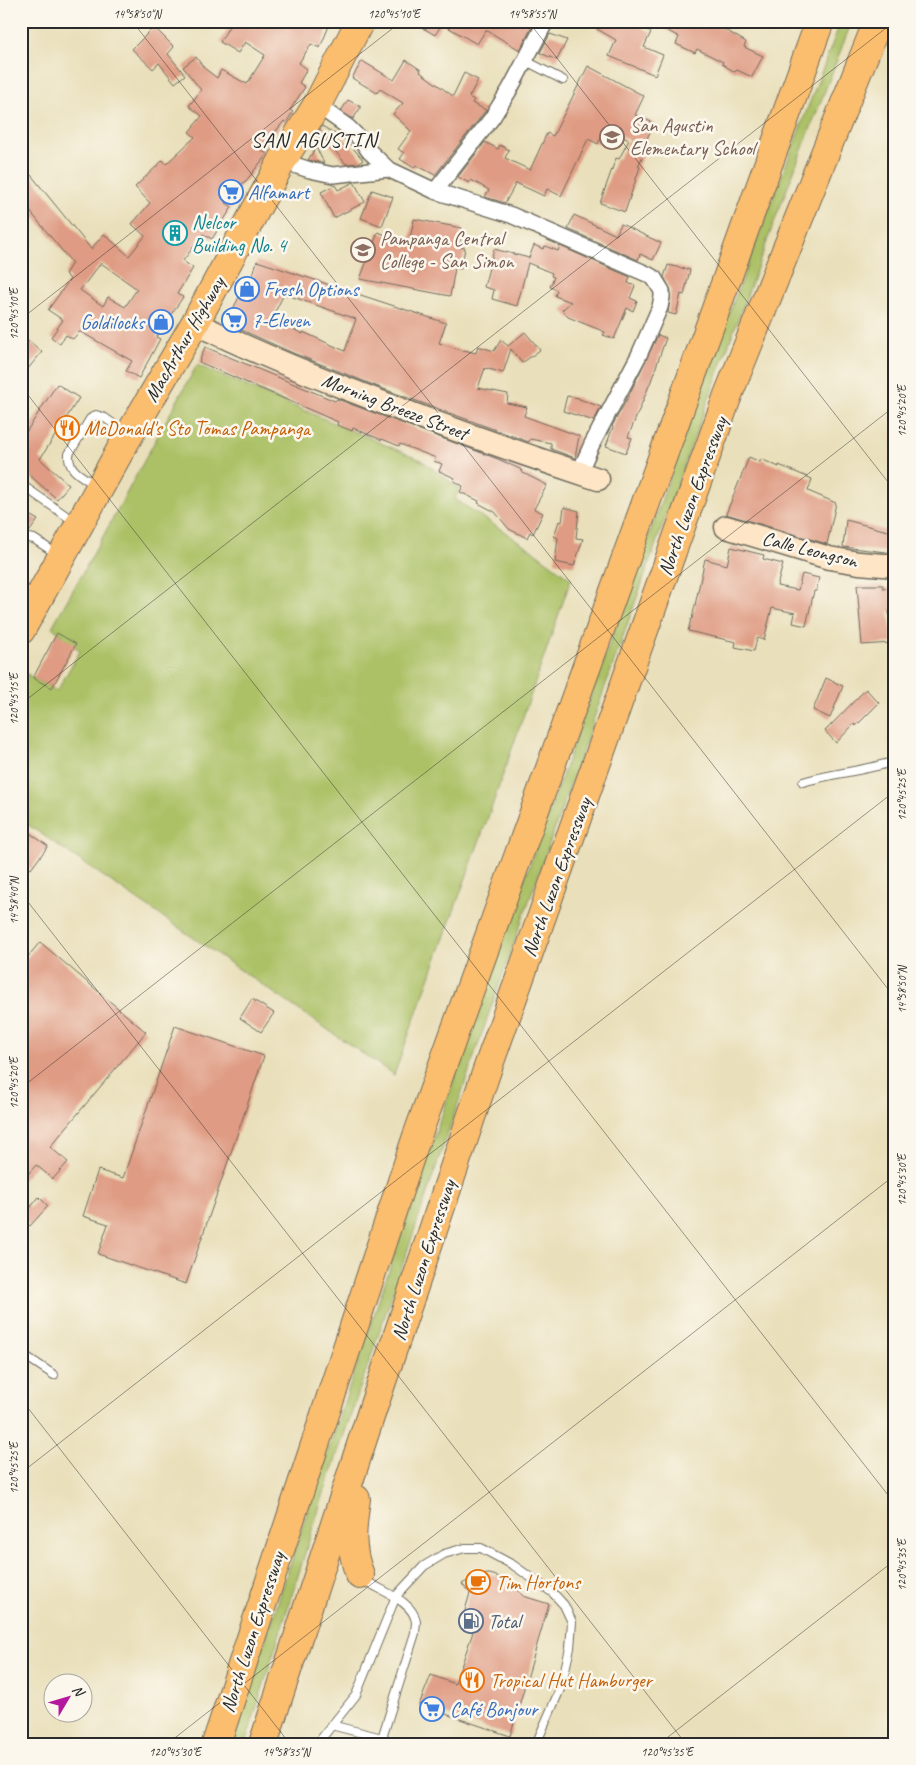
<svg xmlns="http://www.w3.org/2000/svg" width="916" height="1765" viewBox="0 0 916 1765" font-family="Caveat,sans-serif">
	<rect width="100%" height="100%" fill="#fbf7ec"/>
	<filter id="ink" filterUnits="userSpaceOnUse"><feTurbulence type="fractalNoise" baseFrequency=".02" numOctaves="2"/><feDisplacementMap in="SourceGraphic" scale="10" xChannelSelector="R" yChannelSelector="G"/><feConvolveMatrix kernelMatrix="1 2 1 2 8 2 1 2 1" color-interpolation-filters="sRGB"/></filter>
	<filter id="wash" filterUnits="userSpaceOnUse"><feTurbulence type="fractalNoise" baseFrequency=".0096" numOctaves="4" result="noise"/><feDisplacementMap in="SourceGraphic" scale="20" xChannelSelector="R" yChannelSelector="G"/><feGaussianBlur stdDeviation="1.12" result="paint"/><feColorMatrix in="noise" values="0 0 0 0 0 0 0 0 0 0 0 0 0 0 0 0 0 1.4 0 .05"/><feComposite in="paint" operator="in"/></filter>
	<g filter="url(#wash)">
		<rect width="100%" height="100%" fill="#e9dfba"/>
		<g fill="#acc166" stroke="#6c7648">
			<path d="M841 21H852L773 225 679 479 488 1016 324 1493 245 1744H232L313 1494 479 1006 728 316Z"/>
			<path d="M197 365 421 460 459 488 455 499 532 550 571 579 491 809 394 1075 21 820V680L25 673 57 691 80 651 52 627C102 541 148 452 197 365Z"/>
		</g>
		<g id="blocks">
			<g fill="#df9b83" fill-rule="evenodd">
				<path d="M232 21H331L320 48 311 44 299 63 307 69 299 83 305 87 290 110 293 112 286 123 284 121 261 150 267 154 246 181H245L226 203 232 207 212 239 203 234 183 261 193 268 177 294 183 297 156 337 160 339 139 378 126 371 132 361 81 332H79L73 339 66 335 60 344 51 337 63 320 48 310 70 279 65 274 72 263 21 200V184L31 175 91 249 104 234 129 256 145 236 132 224 150 203 135 187 163 160 166 164 195 137 189 132 202 116 189 106 201 90 183 67 196 57 204 68 217 78 221 70 247 84 265 55 245 42 238 53 220 42ZM101 263 137 289 125 307 108 297 103 306 80 290Z"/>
				<path d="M411 21H535L520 50 486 30 477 44 442 24 435 35Z"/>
				<path d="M601 21H628L651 32 644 47 663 55 655 75 609 56 616 40 597 29Z"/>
				<path d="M650 21H710L746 42 744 47 763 56 752 77 737 70 735 72 722 64 723 62 697 49 695 53 676 44 679 37Z"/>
				<path d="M154 27 174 47 168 54 185 75 175 83 159 63 153 69 132 49Z"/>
				<path d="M550 34 567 40 557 60 540 53Z"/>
				<path d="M406 60 421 70 420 72 453 96 464 73 478 80 469 97 474 100 472 103 486 110 435 175 416 165 414 168 400 159 404 153 398 149 411 131 393 114 403 103 380 89 377 93 352 78 362 61 394 80Z"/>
				<path d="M588 66 644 96 635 115 654 123 645 143 648 145 638 166 640 167 625 212 600 203 616 158 619 159 629 140 606 128 598 144 588 139 561 196 547 189 544 196 516 183 505 203 485 197 489 190 471 180 469 183 458 177 485 142 498 149 500 145 509 150 505 158 530 170 547 133 553 136Z"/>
				<path d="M348 100 361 107 353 119 341 111Z"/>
				<path d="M322 126 347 141 363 160 359 163 346 164 319 132Z"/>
				<path d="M316 147 324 163 308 160Z"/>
				<path d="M354 182 365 202 334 218 321 192 335 185 338 190Z"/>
				<path d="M372 190 393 197 382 226 361 218Z"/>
				<path d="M574 215 616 235 621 224 661 243 653 260 640 254 638 260 568 229Z"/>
				<path d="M414 219 462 228 459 247 465 248 461 269 455 268 450 296 360 279 378 232 409 244Z"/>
				<path d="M534 245 543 249 545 246 558 251 560 246 630 277 628 283 635 286 630 298 637 301 633 311 627 308 614 339 603 335 605 332 568 317 562 310 571 302 555 296 557 290 550 287 554 277 551 276 552 273 528 263 517 306 492 299 494 290 484 287 494 249 529 258Z"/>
				<path d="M257 261 446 323 439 343 464 351V350L476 353 478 346 494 351 501 340 508 346 525 332 540 350 522 363 511 349 503 373 485 368 478 388 508 394 507 403 527 407 524 416 579 436 575 458 551 449V443L530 439 529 442 381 388 293 353 226 323 246 283 250 285ZM284 294 356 319 345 351 303 332V334L275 320 278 313 275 312Z"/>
				<path d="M668 265 690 270 684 295 681 294 676 315 668 313 671 291 664 277Z"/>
				<path d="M658 335 666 338 651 381 628 437 632 438 626 453 606 446 613 427 612 426 626 401Z"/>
				<path d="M29 341 42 352 21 377V350Z"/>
				<path d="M205 347 335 401 337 399 498 459 522 470 521 472 547 485 534 509 543 513 533 534 530 532 527 538 509 529 495 512 478 503 479 501 460 492 463 486 453 480 455 478 439 471 442 464 434 461 436 458 400 444 399 446 382 439V440L353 428 352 431 337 425 338 422 199 362Z"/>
				<path d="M57 384 79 398 40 459 69 485 57 499 21 468V440Z"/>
				<path d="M567 396 579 398V399L601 407 594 421 563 411Z"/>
				<path d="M749 457 760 462 761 459 779 467V465L812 479 808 491 836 503 827 544 726 514Z"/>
				<path d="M564 507 579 511 576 538 583 539 574 566 555 562 558 538 554 536 559 521 562 522Z"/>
				<path d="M21 510 38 520 29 532H21Z"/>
				<path d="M846 520 895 533V553L843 547Z"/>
				<path d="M731 547 764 555 763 559 783 564 777 586 798 590 802 574 819 578 816 591H814L806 626 793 623 795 613 772 608 764 640 757 638 754 651 735 647 736 642 688 631 691 619H692L705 559 727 565Z"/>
				<path d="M857 585H883V588L895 587V611H889L892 643 862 645Z"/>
				<path d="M57 633 76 644 52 688 33 678Z"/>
				<path d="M826 678 843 686 830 718 813 710Z"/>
				<path d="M866 689 879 703 856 726 854 724 836 743 825 731Z"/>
				<path d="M21 827 48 846 31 869 21 862Z"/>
				<path d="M40 942 146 1032 50 1147 68 1162 53 1179 36 1165 21 1182V965Z"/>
				<path d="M252 999 274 1013 261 1032 240 1018Z"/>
				<path d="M175 1026 264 1056 186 1284 98 1254 108 1224 83 1216 98 1170 123 1178Z"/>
				<path d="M39 1197 48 1206 30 1226 21 1218V1200L30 1208Z"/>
				<path d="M490 1574 509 1580 523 1596 549 1604 510 1736 419 1705 431 1675 455 1684 473 1632 460 1628 470 1593 462 1584 478 1575Z"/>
			</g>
		</g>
	</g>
	<g filter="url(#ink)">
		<use href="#blocks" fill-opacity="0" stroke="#6e6a5d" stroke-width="1"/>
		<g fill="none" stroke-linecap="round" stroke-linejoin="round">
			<defs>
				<g id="lane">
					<path d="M526 61 563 80"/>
					<path d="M22 485 75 522"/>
					<path d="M97 486C84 477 67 471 69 454L90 419 96 415 105 418 125 432"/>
					<path d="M23 537 34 539 57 554"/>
					<path d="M803 782C833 773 865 771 895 761"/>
					<path d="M21 1353 54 1375"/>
					<path d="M362 1578C376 1590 413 1599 416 1622 416 1625 415 1630 415 1633L382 1738"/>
					<path d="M331 1725 382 1738 396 1744"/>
					<path d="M317 1744 356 1695 396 1596 424 1566 444 1554 465 1548H481L513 1565 553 1593 564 1605 572 1622 570 1648 561 1687 536 1744"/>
				</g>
				<g id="street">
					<path d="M317 105 348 127 362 141 369 151 388 169 435 191 511 215 647 274 654 278 662 291V297L660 307 639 355 592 444 579 473"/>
					<path d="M282 161 310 170 333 175 388 169"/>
					<path d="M435 191 492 118 510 89 546 21"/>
					<path d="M21 591 36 602"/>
				</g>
				<g id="secondary">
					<path d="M195 323C244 347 294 368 345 388 428 421 513 451 598 479"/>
					<path d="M726 527 829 558 859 563 895 566"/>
				</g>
				<g id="highway">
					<path d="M21 630 121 449 195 323 282 161 317 105 360 21"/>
					<path d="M356 1499C352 1527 349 1548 360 1575"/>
					<path d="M216 1744 416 1139 820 21"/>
					<path d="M263 1744 371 1414 487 1070 728 395 878 21"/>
				</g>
			</defs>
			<use href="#lane" stroke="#6e6a5d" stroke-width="10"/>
			<use href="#street" stroke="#6e6a5d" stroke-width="18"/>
			<use href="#secondary" stroke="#6e6a5d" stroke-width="25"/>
			<use href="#highway" stroke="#6e6a5d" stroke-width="30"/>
			<use href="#lane" stroke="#fff" stroke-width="8"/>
			<use href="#street" stroke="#fff" stroke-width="15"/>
			<use href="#secondary" stroke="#fde5c5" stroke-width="22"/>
			<use href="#highway" stroke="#fbbd6e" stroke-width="28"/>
		</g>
	</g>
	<path fill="none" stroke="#2b2b2b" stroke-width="1" stroke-opacity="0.45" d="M132 21 895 998M528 21 895 491M21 319 402 21M21 386 895 1504M21 704 895 21M21 893 686 1744M21 1088 895 406M21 1399 290 1744M21 1473 895 791M167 1744 895 1175M659 1744 895 1560"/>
	<defs>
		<symbol id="school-ring" viewBox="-11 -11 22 22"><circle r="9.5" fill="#fbf7ec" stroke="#8d6e63" stroke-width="1.5"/><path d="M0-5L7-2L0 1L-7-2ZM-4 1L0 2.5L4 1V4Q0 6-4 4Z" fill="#8d6e63"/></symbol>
		<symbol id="supermarket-ring" viewBox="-11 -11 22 22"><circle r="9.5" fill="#fbf7ec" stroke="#3f7fe0" stroke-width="1.5"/><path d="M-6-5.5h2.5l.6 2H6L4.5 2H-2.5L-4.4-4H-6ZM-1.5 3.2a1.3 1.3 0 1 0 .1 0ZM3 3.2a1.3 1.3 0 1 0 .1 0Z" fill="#3f7fe0"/></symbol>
		<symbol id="building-ring" viewBox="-11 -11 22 22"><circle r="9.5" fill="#fbf7ec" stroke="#0f9aa8" stroke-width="1.5"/><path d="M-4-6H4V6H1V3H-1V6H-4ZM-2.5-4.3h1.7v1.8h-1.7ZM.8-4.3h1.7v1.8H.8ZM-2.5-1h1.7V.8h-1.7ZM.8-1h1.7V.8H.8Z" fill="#0f9aa8"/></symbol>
		<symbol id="university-ring" viewBox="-11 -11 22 22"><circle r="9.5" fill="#fbf7ec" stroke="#8d6e63" stroke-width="1.5"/><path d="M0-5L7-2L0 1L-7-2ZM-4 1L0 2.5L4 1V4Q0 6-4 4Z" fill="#8d6e63"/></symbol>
		<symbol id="shop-ring" viewBox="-11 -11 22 22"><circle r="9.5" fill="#fbf7ec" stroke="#3f7fe0" stroke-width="1.5"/><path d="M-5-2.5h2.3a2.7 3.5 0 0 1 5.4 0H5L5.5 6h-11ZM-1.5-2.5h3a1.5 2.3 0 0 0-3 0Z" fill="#3f7fe0"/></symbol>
		<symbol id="restaurant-ring" viewBox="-11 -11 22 22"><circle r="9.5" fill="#fbf7ec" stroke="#e8710a" stroke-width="1.5"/><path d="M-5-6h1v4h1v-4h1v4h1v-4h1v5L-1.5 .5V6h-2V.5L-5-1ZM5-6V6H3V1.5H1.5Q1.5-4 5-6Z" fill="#e8710a"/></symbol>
		<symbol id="cafe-ring" viewBox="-11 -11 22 22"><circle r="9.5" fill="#fbf7ec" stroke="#e8710a" stroke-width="1.5"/><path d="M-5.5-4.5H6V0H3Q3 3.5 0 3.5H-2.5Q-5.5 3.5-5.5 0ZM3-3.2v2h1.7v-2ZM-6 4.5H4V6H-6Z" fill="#e8710a"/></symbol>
		<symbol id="fuel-ring" viewBox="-11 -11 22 22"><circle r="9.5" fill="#fbf7ec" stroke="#5c6f8a" stroke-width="1.5"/><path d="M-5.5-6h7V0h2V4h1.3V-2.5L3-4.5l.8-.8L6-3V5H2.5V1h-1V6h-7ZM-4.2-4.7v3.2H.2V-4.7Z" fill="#5c6f8a"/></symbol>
	</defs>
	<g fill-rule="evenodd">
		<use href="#school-ring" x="598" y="123" width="28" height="28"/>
		<use href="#supermarket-ring" x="217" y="178" width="28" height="28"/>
		<use href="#building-ring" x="161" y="219" width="28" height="28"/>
		<use href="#university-ring" x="349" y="236" width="28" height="28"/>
		<use href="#shop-ring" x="233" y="275" width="28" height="28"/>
		<use href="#supermarket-ring" x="220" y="306" width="28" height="28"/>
		<use href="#shop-ring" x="147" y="308" width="28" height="28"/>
		<use href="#restaurant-ring" x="53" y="414" width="28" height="28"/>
		<use href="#cafe-ring" x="464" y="1568" width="28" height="28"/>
		<use href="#fuel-ring" x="457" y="1607" width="28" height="28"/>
		<use href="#restaurant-ring" x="458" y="1666" width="28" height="28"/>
		<use href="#supermarket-ring" x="418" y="1695" width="28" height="28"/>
	</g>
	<g text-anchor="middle" stroke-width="5" stroke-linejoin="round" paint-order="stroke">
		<g font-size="20" fill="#785e54" stroke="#fbf7ec" text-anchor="start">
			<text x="630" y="132">San Agustin<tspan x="630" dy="23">Elementary School</tspan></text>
			<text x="380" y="245">Pampanga Central<tspan x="380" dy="23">College - San Simon</tspan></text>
		</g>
		<g font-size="20" fill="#366cbe" stroke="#fbf7ec" text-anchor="start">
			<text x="248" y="199">Alfamart</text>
			<text x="264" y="296">Fresh Options</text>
			<text x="252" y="327">7-Eleven</text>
			<text x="144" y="329" text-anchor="end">Goldilocks</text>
			<text x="450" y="1716">Café Bonjour</text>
		</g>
		<g font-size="20" fill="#0d838f" stroke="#fbf7ec" text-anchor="start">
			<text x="192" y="229">Nelcor<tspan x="192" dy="23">Building No. 4</tspan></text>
		</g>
		<g font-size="20" fill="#2b2b2b" stroke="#fbf7ec">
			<text transform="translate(184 339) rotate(-60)" y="7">MacArthur Highway</text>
			<text transform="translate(395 406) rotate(21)" y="7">Morning Breeze Street</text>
			<text transform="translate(692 496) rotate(-70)" y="7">North Luzon Expressway</text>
			<text transform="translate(810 549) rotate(14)" y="7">Calle Leongson</text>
			<text transform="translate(556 877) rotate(-70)" y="7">North Luzon Expressway</text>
			<text transform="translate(423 1260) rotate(-72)" y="7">North Luzon Expressway</text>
			<text transform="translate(252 1632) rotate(-72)" y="7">North Luzon Expressway</text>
		</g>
		<g font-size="20" fill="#c56008" stroke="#fbf7ec" text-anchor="start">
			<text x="84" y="435">McDonald's Sto Tomas Pampanga</text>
			<text x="496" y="1589">Tim Hortons</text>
			<text x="490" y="1687">Tropical Hut Hamburger</text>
		</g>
		<g font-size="20" fill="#4e5e75" stroke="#fbf7ec" text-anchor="start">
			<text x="488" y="1628">Total</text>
		</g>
		<g font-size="22" letter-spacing="1" fill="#2b2b2b" stroke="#fbf7ec">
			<text x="314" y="147">SAN AGUSTIN</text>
		</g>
	</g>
	<rect width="916" height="1765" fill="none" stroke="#fbf7ec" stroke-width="55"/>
	<g transform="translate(68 1698) rotate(52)"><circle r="24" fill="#fbf7ec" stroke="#a8a59f"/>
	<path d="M0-4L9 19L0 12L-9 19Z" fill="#b5179e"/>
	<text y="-8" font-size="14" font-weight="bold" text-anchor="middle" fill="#2b2b2b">N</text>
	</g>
	<rect x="28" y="28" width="860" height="1710" fill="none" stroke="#2b2b2b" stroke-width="2"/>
	<g font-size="12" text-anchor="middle" fill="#2b2b2b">
		<text x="137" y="18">14°58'50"N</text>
		<text x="394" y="18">120°45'10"E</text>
		<text x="532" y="18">14°58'55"N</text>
		<text transform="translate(14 314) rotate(-90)" y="4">120°45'10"E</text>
		<text transform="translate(902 411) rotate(-90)" y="4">120°45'20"E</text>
		<text transform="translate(14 699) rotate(-90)" y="4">120°45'15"E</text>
		<text transform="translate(902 795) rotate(-90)" y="4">120°45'25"E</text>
		<text transform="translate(14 901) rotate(-90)" y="4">14°58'40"N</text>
		<text transform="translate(902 990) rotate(-90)" y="4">14°58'50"N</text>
		<text transform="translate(14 1083) rotate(-90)" y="4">120°45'20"E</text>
		<text transform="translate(902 1180) rotate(-90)" y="4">120°45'30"E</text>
		<text transform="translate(14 1468) rotate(-90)" y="4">120°45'25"E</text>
		<text transform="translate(902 1565) rotate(-90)" y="4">120°45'35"E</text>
		<text x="175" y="1756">120°45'30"E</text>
		<text x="286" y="1756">14°58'35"N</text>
		<text x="667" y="1756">120°45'35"E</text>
	</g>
</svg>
